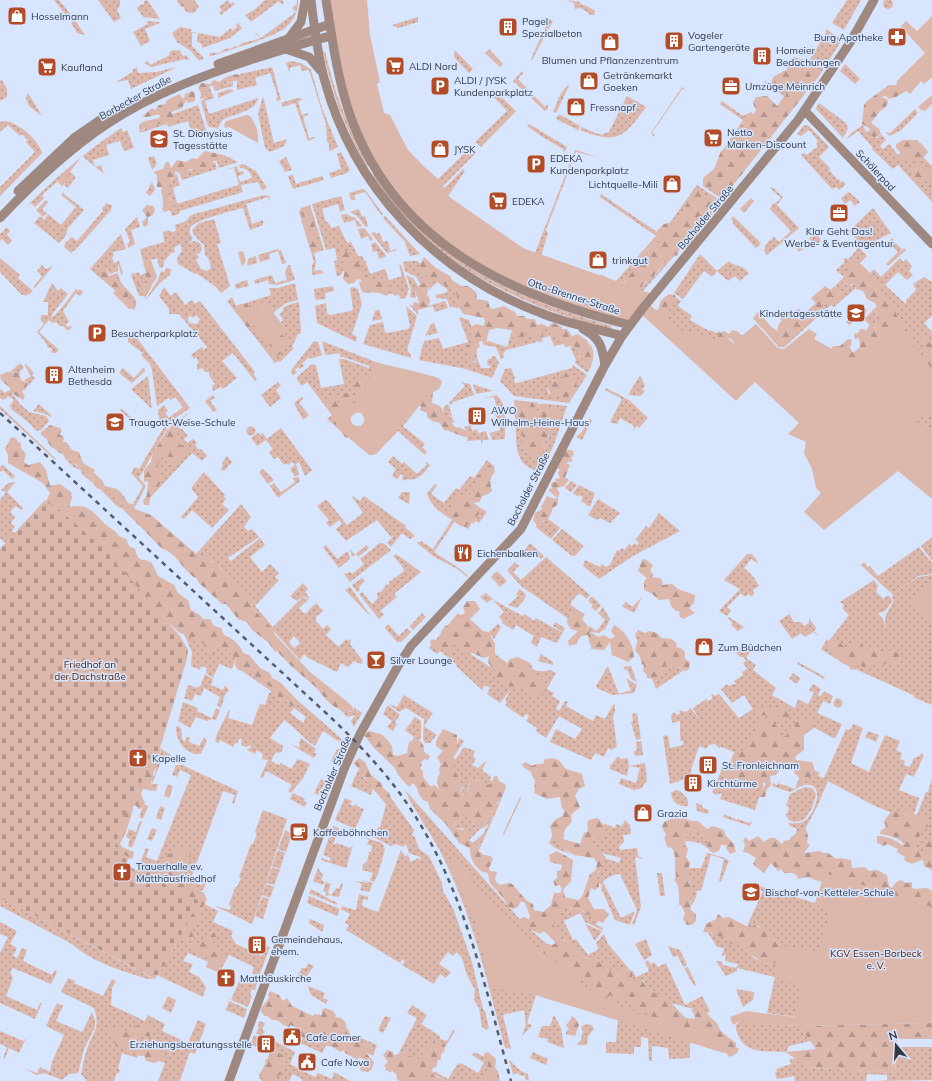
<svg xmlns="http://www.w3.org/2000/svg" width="932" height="1081" viewBox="0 0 932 1081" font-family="Mulish,sans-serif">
	<defs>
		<pattern id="grass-dots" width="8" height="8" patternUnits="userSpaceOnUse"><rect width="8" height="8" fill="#dcb7ab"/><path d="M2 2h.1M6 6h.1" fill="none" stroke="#b3968d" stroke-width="1.8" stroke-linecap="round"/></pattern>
		<pattern id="forest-firs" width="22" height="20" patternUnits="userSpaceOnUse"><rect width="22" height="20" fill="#dcb7ab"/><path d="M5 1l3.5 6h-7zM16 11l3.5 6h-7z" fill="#b3968d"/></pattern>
		<pattern id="cemetery-stones" width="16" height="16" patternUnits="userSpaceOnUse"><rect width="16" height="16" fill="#dcb7ab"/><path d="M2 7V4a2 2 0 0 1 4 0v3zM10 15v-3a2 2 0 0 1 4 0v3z" fill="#b3968d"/></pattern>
	</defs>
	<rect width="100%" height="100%" fill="#d7e6fe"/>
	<g fill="url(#grass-dots)" fill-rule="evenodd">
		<circle cx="888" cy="4" r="5"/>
		<path d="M54 0H59L73 17 69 19Z"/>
		<path d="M98 0H120V5L117 10 121 18 114 22Z"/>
		<path d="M145 0 148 1 160 19 143 17 137 8 141 4 143 5Z"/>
		<path d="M177 0H195L199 7 194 13 186 12 183 6 181 7Z"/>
		<path d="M228 0 230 4 233 2 235 4 221 15 219 12 222 10 219 7Z"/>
		<path d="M265 0H282L284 4 283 5 279 1 251 22 245 15 254 10Z"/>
		<path d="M297 0H298C299 10 294 21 286 27 274 38 228 50 211 56H210V53H219L227 48 230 49 235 46 238 47 242 43 259 39 260 37 255 34 256 33 261 38 296 12 292 8 297 4Z"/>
		<path d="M566 0 580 2 582 5 587 6 595 11 594 15H591L581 8 575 9 574 3Z"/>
		<path d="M847 0H861L844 30 832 23Z"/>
		<path d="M418 17V22L398 28 392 25Z"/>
		<path d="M549 19 553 21 532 60 531 59Z"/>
		<path d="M75 20 85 35 77 33 71 23Z"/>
		<path d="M146 21 159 22 160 23 145 29 150 41 141 46 133 32 148 24Z"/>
		<path d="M238 23 242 28 230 38 202 48V44L197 42 198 33H192V46L204 58 199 61 191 51 177 42 172 33 180 27 191 29V32L198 33 220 37 231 28 232 31 237 27 236 24Z"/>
		<path d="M826 29 839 38 840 43 819 76 815 63 809 61 826 33Z"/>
		<path d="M489 49 503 64 500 67 485 53Z"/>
		<path d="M174 50 181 51V54L184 56 186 55 190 60 185 59 151 67 144 63 148 61 150 65 170 55 169 52Z"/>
		<path d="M455 50 473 69 469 73 454 57Z"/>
		<path d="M325 51C334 92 348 128 369 165L367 166C345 130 332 92 323 52Z"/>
		<path d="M291 61 301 63 311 70 322 108 338 147 330 151 329 150V144L327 142 326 125 309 70 302 71 300 65 290 68V74L286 63Z"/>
		<path d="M845 64 860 79 855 84 840 71Z"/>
		<path d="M137 67 138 73 156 72 177 67 131 89 128 80 116 82 133 72 132 70Z"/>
		<path d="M272 67 281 100 277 101 276 98 278 97 270 73 255 78 257 85 237 90V80L240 74Z"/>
		<path d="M522 71 523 73 518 79 545 107 548 104V109L545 111 513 81Z"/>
		<path d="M773 78 778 87 786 88 787 95 785 102 779 104 784 96 764 82 765 81 770 84Z"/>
		<path d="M2 80 7 89V97L0 101V81Z"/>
		<path d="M233 82V86L215 91 213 87H220L222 84Z"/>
		<path d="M568 85 569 86 556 113 553 112 561 93Z"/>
		<path d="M209 86 214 98 205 101 209 114 258 98C256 112 232 114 222 120L218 129 213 127 212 128 208 126 201 101 206 98 205 94 209 93Z"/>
		<path d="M682 87 687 90 682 89 652 133 655 135 654 137 651 133Z"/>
		<path d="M230 89 234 91 218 98V93Z"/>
		<path d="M493 89 516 111 481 147 475 142 507 111 490 93Z"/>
		<path d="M28 93 42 116 29 106 26 98Z"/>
		<path d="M263 96 274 143 287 139 284 146 270 152 265 148 258 114Z"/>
		<path d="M627 96 646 107C624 137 618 145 580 130L581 127 601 135 609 132Z"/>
		<path d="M297 98 303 99 298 102 302 115 308 113V115L303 117 309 138 314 137 315 138 308 141 295 103 283 107 281 103Z"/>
		<path d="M722 101 743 116 744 127C737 134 730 137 728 147L722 151 743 120 720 104Z"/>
		<path d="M819 103 846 123 848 129 843 138 816 109Z"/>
		<path d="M198 105 207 133 208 140 202 134 192 133 188 121 168 127 167 124 140 133 139 129 142 131C148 124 159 125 164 122L173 124 176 119 173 114Z"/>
		<path d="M915 109 918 113 901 130 890 136 887 134 886 132 890 133Z"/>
		<path d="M559 114 580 126 578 130 556 119Z"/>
		<path d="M5 121C19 123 39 140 42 153L0 196V187L35 152 26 142 28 140 22 134 20 136 8 125 0 132V122Z"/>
		<path d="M529 124 567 147 564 153 563 149 541 136 527 126Z"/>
		<path d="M804 125 809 126 829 147 819 157 830 168 829 170 837 179 840 180 839 183 843 181 846 184 839 190 836 187 832 189 801 155 804 153 807 155 818 146 816 144 818 141 809 130 801 136 797 134Z"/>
		<path d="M863 125 866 132 869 130 873 138H877L881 134 886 140 880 146 883 149 889 144 898 155 916 139 928 152 923 157 932 166V202L898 165 893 169 874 151 872 149 873 148 858 131 846 140 851 133Z"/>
		<path d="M121 128 123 132 127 130 134 148 124 151 120 141 106 145 109 155 93 160 95 167 101 165 104 174 82 156 70 172 76 177 68 188 64 185 66 183 67 173 42 195 44 198 35 207 31 203 23 210C54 179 85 152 121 128Z"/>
		<path d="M469 149 475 154 434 195 426 168 438 179Z"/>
		<path d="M575 150 601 158 576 152 546 230 548 233 541 256 558 264 598 276 597 280 599 285 616 288 623 297 525 262 489 240 491 231 480 229 479 234 467 225 470 221 468 215 462 214 463 210 458 205 452 206 449 210 436 197 463 169 465 171 448 196 493 231 494 234C497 235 524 253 525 256L536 255 535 253Z"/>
		<path d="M341 152 350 170 347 173 331 178 329 173 341 169 337 154Z"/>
		<path d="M224 155 238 162 219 168 217 162 223 158Z"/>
		<path d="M154 156 157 164 152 170 148 158Z"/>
		<path d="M286 157 292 170 285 172 279 161Z"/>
		<path d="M215 162 217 169 182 180 179 172 181 175 187 169 191 171 199 167 205 172 209 169V166Z"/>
		<path d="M243 164 256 171 267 188 262 190 258 182 241 185 243 192 180 211 179 214 172 216 170 210 164 212 161 206 165 210 174 205 173 201 167 196C168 188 167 182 175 177L176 173 180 185 173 188 177 203H180L238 185 239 184 234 168 226 170 237 166 239 172 243 171 244 174 238 176 240 182 252 178C251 172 246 168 240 168L239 165Z"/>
		<path d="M375 174C432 262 511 296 608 325L612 326 609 330C510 301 432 264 372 176Z"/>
		<path d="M293 175 296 184 322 176 324 180 293 189 288 176Z"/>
		<path d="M152 182 155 190 150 196 146 193Z"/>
		<path d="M697 185 721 201 719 203 710 196 694 195 687 201 685 209 676 221 669 224Z"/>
		<path d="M703 186 714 187 723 198 722 199Z"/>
		<path d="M772 187 783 197 777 205 799 228 767 255 764 251 766 244 774 237 779 242 791 231 770 209 773 203 775 204 781 198 770 188Z"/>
		<path d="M65 189 63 193 84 210 68 228 65 237 59 243 34 223 40 216 44 220 48 214 61 225 76 207 61 195Z"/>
		<path d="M363 189 366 191 383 214 381 215 365 192 354 195 356 200H351L349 193Z"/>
		<path d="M849 192 860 202 855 206 850 200 845 204 841 198Z"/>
		<path d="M601 194 657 232 659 243 651 246 633 263V271L623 283 610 280 616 281 656 236 600 197Z"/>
		<path d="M264 195 269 196 271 203 268 197 246 204 252 224 263 220V225L250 230 243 208C232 211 197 219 191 227 188 231 190 235 193 238L189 244 194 241 200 243 202 249 200 253 196 254 199 257 196 260 201 269 207 271 211 268 209 259 205 255 204 245 194 235 192 230 199 223 214 219 221 243 217 244 230 286 221 293 215 286 196 273 195 274 178 264 177 259 182 250 181 244 174 247 175 252 169 254 170 255 164 261V265L162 268 159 267 157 258 151 260 157 277 144 296H139L131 275 134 272V274L139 272 140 275 146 273 140 249 164 242 163 232 169 230 172 232 176 231 175 225 186 221 191 215Z"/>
		<path d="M341 196 345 210 340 212 338 204 322 209 326 222H328L331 228 339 226 347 243 351 242 358 256H362L364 260H365L370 274 385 269 389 280 402 276 399 265H401L409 289 405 299 400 298 398 293 343 271 341 275 337 277 334 261 337 260 335 248 326 250 312 204Z"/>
		<path d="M751 198 754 201 744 213 740 209Z"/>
		<path d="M46 200 48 202 42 210 47 213 43 217 36 210Z"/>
		<path d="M107 203 112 206 111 210 77 248 71 253 64 247 65 243 72 237 77 241 103 211 102 208Z"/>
		<path d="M310 205 324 250 314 253 316 262 314 271 321 270 324 273 312 275V265L314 262 299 212 301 208Z"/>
		<path d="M873 208 891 233 867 245 858 241 849 231Z"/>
		<path d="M359 209 362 217 365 216 368 226 366 227 357 216 350 212Z"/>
		<path d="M346 214 355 218 362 226 357 227 355 220 344 223 341 215Z"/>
		<path d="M385 216 420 254 410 256 405 242 383 218Z"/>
		<path d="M733 216 761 243 756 248 732 223 734 222 731 219Z"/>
		<path d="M137 217 140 227 131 230 135 244 128 248 127 244 130 242 125 229Z"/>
		<path d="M7 227 10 231 7 235 12 240 8 245 2 239 0 241V234Z"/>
		<path d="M364 228 373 239V240L370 241 368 236 361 239 358 229Z"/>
		<path d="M375 232 376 234 380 233 383 242 388 241 390 251 397 249V250L387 253 371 233Z"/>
		<path d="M816 232 821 240 817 245 809 239Z"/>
		<path d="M121 234 126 249 113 252 114 256 112 257 114 263 119 261 123 273 121 274 118 264V271L110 274 106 268 109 276 118 273C119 277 120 282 123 285 129 293 141 298 134 310L127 304 123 297 90 269Z"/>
		<path d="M892 238 894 240 893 241 902 249 899 254 904 248 906 250 888 266 886 264 898 252 888 242Z"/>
		<path d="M807 241 810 243 799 252 796 248Z"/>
		<path d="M375 242 386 255 385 257 379 259 377 251 373 252 371 244Z"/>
		<path d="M859 247 867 256 860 263 870 273 874 269 881 277 900 258 903 262 906 259 912 266 909 271 913 275 907 280 898 272 885 285 906 304V300L916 290 913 284 924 277 932 282V316L924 323 932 332V465L891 456 817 423 796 410 774 386C774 378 773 357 782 353 785 352 788 352 791 350 797 345 803 338 809 333L815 336 814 339 835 351 834 359 832 358 831 361H828V357L824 355 818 358 817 362 821 366 826 365 828 371 822 376 823 380 820 377 819 379 814 378 804 383C802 375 802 364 793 361L794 359 801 362 808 358 813 360 815 352 811 344 805 342 795 346 792 357 788 353 781 354 778 360 779 363 777 365 780 368 777 369 776 375H780V378L785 377 783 379 786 381 785 383 791 384 792 389 795 391 800 388 801 392 804 394 807 393 806 398 813 403 816 402 813 405 818 412 825 411 829 406 827 402 824 400 826 398 823 392C832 392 832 392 837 387L835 380 837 377 844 381 848 370 855 374 858 373V361L896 320 853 270 844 277 836 270 845 262 843 259 847 258 848 260Z"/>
		<path d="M278 249 279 251 281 250 286 263 282 264 278 251 269 254 270 259 260 262 258 255Z"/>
		<path d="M700 254 717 271 712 277 704 271 683 299 674 293Z"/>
		<path d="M256 256 257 263 247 266 248 259Z"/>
		<path d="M0 258 20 275 18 278 33 291C29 295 26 297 21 294L0 272Z"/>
		<path d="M409 261H417L421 264 419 267 425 274 423 285H421L416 277 405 271 403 262Z"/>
		<path d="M729 261C736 268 742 264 749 273L740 281 735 276 728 281 717 271Z"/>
		<path d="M669 262 642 292H637L645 282C654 280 659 270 664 263Z"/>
		<path d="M42 265 46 269 53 266 35 288 33 287 42 276 37 271Z"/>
		<path d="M288 265H290L295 280 277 285 269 284 268 280 255 284 254 280 272 275 275 283 287 280 285 273Z"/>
		<path d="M167 268 171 269 170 275 160 283 144 302 158 280 161 271 164 272Z"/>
		<path d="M406 275 413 278 418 286 415 291 416 298 410 297 411 289Z"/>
		<path d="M437 279 463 297 458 308 450 307 447 299 436 298 435 295 446 293 448 290 437 282 429 290 430 285Z"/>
		<path d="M247 280 249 286 236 289 235 284Z"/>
		<path d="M841 280 843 283 851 286 855 283 856 288 834 307 831 305 784 347H779L753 318 758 312 778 334 782 320 779 317 787 310 789 313 799 309 804 314 816 303 811 298 825 286 830 290 824 296 832 304 842 299 840 290 835 286Z"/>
		<path d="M52 283 58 291 61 288 68 294 53 313 51 318C58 314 70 297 76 289L78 291 80 289 83 292 80 296 76 293 63 311 69 322 66 324 67 327 72 326 70 330H67L63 326H59L57 322 52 323 49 320 39 332 59 350 56 353H52L51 351 52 349 47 347V344L37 332 44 324 41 320V315H48V302H43Z"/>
		<path d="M295 283 298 300 286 303 274 312V314L264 301 287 331 281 322 283 320 279 314 284 310 282 308 291 304 299 302 301 334H298L292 347 294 348 280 362 278 361 275 363 227 301 232 297 236 306 271 295 269 288H278Z"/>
		<path d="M333 286 334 291 325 293 326 299 317 300 315 299 314 289Z"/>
		<path d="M164 287 171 296 176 292 185 305 192 300 195 304 200 301 255 372 253 374 257 379 255 381 233 353 222 361 237 378 223 389 221 387 213 391 212 386 215 384 209 375V372H205L202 368 197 370V364L199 362 196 357 194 359 191 355 202 347 204 350 207 347 179 314H169V309L159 296ZM190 315 193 318 196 315 200 319 197 324 189 323 188 319Z"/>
		<path d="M353 287 358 289 362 304 352 334 357 337 356 342 317 323 315 306 326 303 327 313 330 315 351 311 353 309 350 288Z"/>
		<path d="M428 294 430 301 428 306 445 301 448 308 435 312 433 306 418 310V315L409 304 413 306 414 302 425 305 428 303Z"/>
		<path d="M673 295 681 301 678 306 692 316 690 320 709 331 710 330 717 333 719 331 733 343 735 344 738 332 742 336 753 328 739 347 687 337 655 312Z"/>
		<path d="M406 306 417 316 407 350 411 355V358L363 344 370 325 383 322 385 332 387 333 408 329 410 326Z"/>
		<path d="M863 306 867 310 866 313 849 325 846 322 860 311Z"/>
		<path d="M876 307 878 308 875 311 876 314 879 316 880 323 873 328 864 319Z"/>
		<path d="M379 309 382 319 372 321 375 311Z"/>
		<path d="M459 317 469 320 472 328V345L466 349 474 363 477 362 475 349 478 342 480 346 477 349 476 355 481 368H490L491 366 488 365 487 362 488 359H491L492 356H495L499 363 492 378 466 369 419 360 424 341 439 338 443 349 468 342Z"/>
		<path d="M434 323 438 333 425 336 431 324Z"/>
		<path d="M543 325 549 327 550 334 564 342 568 347H565L564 344 554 346 550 336 543 338Z"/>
		<path d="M512 330 515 342 524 341V333L529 334 537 342 506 350 503 354 504 357 501 359 496 347 484 345 482 342 485 343 488 341 507 347Z"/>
		<path d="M131 334 136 337 190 408 171 421 139 478 146 486 135 507 133 504 143 486 131 473 135 467 139 469 166 424 159 419 158 410 164 405 168 411 165 413 169 418 183 407 175 397 171 400 168 398 157 406 152 370 150 364 141 355 143 353 128 342V337Z"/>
		<path d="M582 337C597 345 595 360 588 373L575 363 576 360 570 347H577L579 351 578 357 583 358 585 367H590L592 351 588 341H582Z"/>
		<path d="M314 341 318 342 322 355 311 359 309 357 302 364 304 366 300 369 298 367 295 370 297 372 293 375 291 373 292 369Z"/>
		<path d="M322 341 381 364 364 435 342 418 335 426 327 419 332 415 307 382 302 386 297 380 298 376 312 364 316 365 321 388 344 384 339 359H344L369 368V366L343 357H340V353L325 355ZM360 412 363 414 365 421 361 426H356L352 424 350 418 355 413Z"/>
		<path d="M20 363 24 368 20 371V374L12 372 8 374Z"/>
		<path d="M25 363 34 373 32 375 35 378 26 388 27 383 24 380 31 376 25 366Z"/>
		<path d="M573 365 587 375 569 403 514 396 500 381 505 369 511 368 515 378 514 379 515 383H517L572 368ZM553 380 561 381 562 380 574 392 570 398 558 393 549 394 547 388 552 384Z"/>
		<path d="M144 367 145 371 132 383 119 373 123 368 134 378Z"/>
		<path d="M640 375 645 386 642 390 645 391 640 396 628 395Z"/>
		<path d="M148 376 152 409 131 389Z"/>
		<path d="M278 382 281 386 276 390 281 398 270 407 261 395Z"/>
		<path d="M461 382 470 384 474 395 453 402 451 405 449 403 465 386Z"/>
		<path d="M473 384 493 391 476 394Z"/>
		<path d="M606 388 629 400 648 418 639 428 636 426 633 432 634 426 620 418 617 424 610 422 622 399 605 390Z"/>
		<path d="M0 389 5 393 9 390 20 404 29 412 46 416 49 421 41 430 36 431C31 423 19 415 11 409L10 405 13 402V399L8 396 4 400 0 398Z"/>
		<path d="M213 395 215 398 210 401 217 410 213 412 205 401Z"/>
		<path d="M497 395C508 406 505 424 505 439L492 440 490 433 500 430 495 413 498 412 494 397 483 398Z"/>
		<path d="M302 397 303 399 299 403 309 415 303 420 294 403Z"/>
		<path d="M514 400 567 406 553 447 541 471C513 469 516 440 516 419L519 422 518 427 522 433 523 442 519 444 526 452 538 456 546 450 542 444 549 437V432L553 430V425L556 423 555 410 550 409 546 404 538 403 537 406 540 409 538 412 534 410 531 402 524 403 514 401Z"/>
		<path d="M39 404 52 416 50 417 46 414 33 411Z"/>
		<path d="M447 404 449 406 452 416 451 417 449 414 450 418 452 417 454 422 452 423 445 416 443 408Z"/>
		<path d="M0 406 56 459H54L0 409Z"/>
		<path d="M122 409 139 425 144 420 146 422 142 427 137 426 120 410Z"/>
		<path d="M417 409 403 426 425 444 422 447 427 452 425 455 398 431 376 454 369 455Z"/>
		<path d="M192 410 174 427 182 429 188 436 184 439 187 443 193 439 197 443 195 445 198 449H201L207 456 202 461 192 453 149 499 153 491 145 473 175 423Z"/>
		<path d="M589 419 592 420 582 440 576 437 582 432Z"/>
		<path d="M471 425 472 431 477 429 478 433 486 431 489 440H483L481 444V440L467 441 468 434 464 427Z"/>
		<circle cx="251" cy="431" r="4.5"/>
		<path d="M281 428 312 470 305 476 299 462 296 464 299 474 295 477 290 469 295 465 292 462 288 465 286 463 284 465 278 457 274 459 269 452 273 449 266 440 257 446 251 438 258 433 260 435 263 433 267 439Z"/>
		<path d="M227 456 232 462 224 471 221 469 223 466 222 463Z"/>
		<path d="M393 456 402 464 404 462 417 474 427 465 425 463 426 462 430 465C425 473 417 482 406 479V481L402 479 403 475 401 474 397 479 392 476 396 469 388 462Z"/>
		<path d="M69 459 75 465 83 467 84 475 93 476 94 484 82 474 81 470 75 468 67 461Z"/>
		<path d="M487 460 495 467 472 502 487 512 479 523 473 520 468 529C454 520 431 511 427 493L435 484 437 485 431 494 444 503 456 488 459 490 470 476 474 478Z"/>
		<path d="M3 465 15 476 12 479 3 470 0 472V467Z"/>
		<path d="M263 469 274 480 268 484 259 472Z"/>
		<path d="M204 472 225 495 224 497 226 499 222 504 229 510 212 528 192 510 184 519 181 517 198 497 191 488Z"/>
		<path d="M299 477 300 481 278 498 270 486 274 483 281 492 295 482 293 478Z"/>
		<path d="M18 479 7 492 23 508 21 510 16 506 10 512 15 517 11 523 15 527 12 531 15 533 5 543 0 538V500L6 492 1 490 8 483 15 482Z"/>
		<path d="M571 481 577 485 571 492 565 488Z"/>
		<path d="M532 484 533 489 526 504H524L523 502Z"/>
		<path d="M579 485 595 493 590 507 581 501 583 497 579 495 578 497 573 493Z"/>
		<path d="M106 489 117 499 116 501 123 505 122 508 118 507 101 490Z"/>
		<path d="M402 492H410L409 504 398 498Z"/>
		<path d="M352 496 360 501 364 496 406 526 405 527 415 536 410 539 402 533 391 547 387 543 395 535 391 537 377 520 346 541 336 529 342 524 339 520 330 527 326 523 329 520 317 506 325 500 328 501 347 525 363 513Z"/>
		<path d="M598 499 620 513 610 523 600 518 597 520 588 515Z"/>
		<path d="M241 504 251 517 244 527 248 531 252 529 259 537 228 558 231 561 260 538 265 545 250 557 262 572 270 564 279 573 275 577 279 580 255 606 273 627 302 598 309 599 299 608 305 614 316 603 323 611 316 617V621L323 629 327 625 331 629 326 635 339 647 346 639 348 641 351 639 350 644 363 661 361 664 354 661 348 667 341 663 337 672 308 658 304 654 300 660 254 610 252 605 256 602 246 597C241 583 236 587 228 579 224 575 222 570 219 566 212 560 202 557 195 552L193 550 197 553ZM294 636 300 643 294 648 289 642Z"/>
		<path d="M552 512 548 519 560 528 551 539 536 527V524L541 526 548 513Z"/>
		<path d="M659 513 680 531 633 556 599 579 583 566 585 560 600 567 602 564 606 567 610 565 617 550 619 551 622 548 625 550 629 544 632 546 634 543 637 545 639 542 635 540 646 526 649 528Z"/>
		<path d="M452 520 455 521 434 552 460 569 468 576 467 577 459 570 433 556 417 543 421 541 433 549Z"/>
		<path d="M562 529 584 546 575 556H572L552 540Z"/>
		<path d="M932 537V561L921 546Z"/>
		<path d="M380 543H383L391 550 350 582 344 574 350 572 352 574 364 564 360 559Z"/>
		<path d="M530 543 544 556 541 559 533 551 526 558 522 554Z"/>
		<path d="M326 545 337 559 348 551 350 559 339 568 323 547Z"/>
		<path d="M366 545 369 548 358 557 356 554 352 557 350 549 355 555Z"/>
		<path d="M919 547 932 563V574L918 576 894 594 918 577 932 575V705L915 698 913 695 844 664 821 649 827 639 829 641 849 615 842 608 844 605 840 602 874 580 878 586 876 592 884 599 888 595 893 600 885 611 877 614 880 615 884 621 886 632 885 617 894 600 892 597 893 595 861 565 864 562 868 567 870 566 878 576Z"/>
		<path d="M396 554 421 572 394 594 397 597 380 611 384 615 379 619 359 594 362 592 372 604 378 598 377 593 382 591 386 585 390 584 389 582 404 571 402 566 393 556Z"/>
		<path d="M747 554H752L758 562 757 563 751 559 744 568 753 576 759 586 753 590 754 593 752 597 748 594 745 597 741 593 727 607 731 611 727 616 719 611 740 589 724 580Z"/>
		<path d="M546 557 590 595 587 599 579 593 571 602V605L582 613 573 622 521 586 507 570 515 562 519 566 513 572 521 580Z"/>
		<path d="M497 571 507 581 500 587 491 577Z"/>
		<path d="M362 578 365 581 359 587 360 589 357 592 352 585Z"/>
		<path d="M303 583 308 589 305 592 310 598 302 597 297 601 290 596Z"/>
		<path d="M350 587 370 615H369L345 590Z"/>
		<path d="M520 589 526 595 524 600 517 608 508 605 518 596 516 594Z"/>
		<path d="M486 593 495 601 523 616 525 614 534 621 536 618 561 632V631L553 626 555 622 565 628 557 643 541 637 537 647 531 643 534 636 516 625 513 630 502 623 503 621 499 617 504 612 492 599 487 603 480 597Z"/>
		<path d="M592 596 601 605 596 611 591 607 593 605 588 601Z"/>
		<path d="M642 597 634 613 622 606 626 602 632 607Z"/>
		<path d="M603 607 610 619 605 629 599 633 589 632 587 627 589 626 597 631 605 620 598 613Z"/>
		<path d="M422 613 426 617 413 630 410 626Z"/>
		<path d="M458 613 484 636 469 653 490 667 503 674 510 661C522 665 538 675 550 670L556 673 547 689 554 693 552 696 560 701 556 709 559 711 565 701 568 702 566 706 593 721 596 715 605 719 613 705 615 704V711L613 717 617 747 611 750 608 748 604 757 595 753 591 760 550 742 556 729 575 739 582 729 559 716 546 738 536 731 537 728 526 721 529 716 526 714 523 718 505 705 507 702 505 700 511 689 500 703 487 694 490 688 485 685 482 690 456 666 457 665 440 651 437 654 429 648Z"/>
		<path d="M789 614 794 622H801L804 626 809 623V618L816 628 814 631 819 636 813 632 805 637 801 633 792 639 779 621Z"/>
		<path d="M729 617 744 627 738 631 731 625 733 624 728 618Z"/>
		<path d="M388 624 399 636 407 628 411 632 401 642H397L385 628Z"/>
		<path d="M498 624 501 627 494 639 489 632Z"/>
		<path d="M638 630 645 633 641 636 642 642 638 643 635 635Z"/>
		<path d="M184 634 204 641 205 645 214 653 216 648H224L236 659 232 669 219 664 213 678 206 673 207 668 201 666 200 670 191 666 192 652Z"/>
		<path d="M749 643 754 647 746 658 756 665 753 670 776 688 772 695 795 708 798 699 808 704 814 693 809 690 813 684 821 689 818 695 821 696 824 691 833 696 830 704 823 701 817 713 842 724 836 737 833 738 808 724 792 759 820 773 818 776 824 778 846 729 850 730 853 724 863 728 851 763 869 772 885 735 900 741 896 750 902 753 900 759 905 761 904 765 910 767 914 758 918 757 921 754 924 755 914 777 906 774 899 790 919 798 920 796 914 814 917 815 926 792H928L932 779V861L901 853 905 842 883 833 890 812 875 806 828 781 817 807 799 840 794 838 797 829 790 826 788 823C793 823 799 824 803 822 815 816 827 781 804 785 799 786 795 790 790 792L772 786 773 783 777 785 778 783 795 789 802 770 771 759 755 810 720 799 722 793 717 781 725 761 730 763 734 752 721 747 719 748 715 744 709 745 706 749 699 746 691 770V777L670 784 663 736 668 735 670 748 683 745V741H680L681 737H680V721L672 723 671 716 674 712 677 715 680 713 679 710 686 712 691 708 699 719 693 708 706 699 708 701 713 698 711 695 713 694 715 696 719 694 739 718 753 709 744 695 732 703 721 689 727 684 729 686 733 684H736L734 681 743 675 742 672 747 669 743 663 746 661 743 657H740L735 652Z"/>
		<path d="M541 654 553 662V665L538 661Z"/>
		<path d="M667 662 684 670 656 689 652 679 661 673 663 667Z"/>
		<path d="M798 662 825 677 824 679 797 664Z"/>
		<path d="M608 666 619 694 631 690 626 678 637 685 634 693 612 695 597 688 596 686Z"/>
		<path d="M631 666 637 682 631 679 627 669 625 670 623 667Z"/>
		<path d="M242 671 250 673 256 680 271 687 282 701H286L293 707 299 702 295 698 344 741H338L323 731 315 746C303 739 297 728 284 720L270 738 283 746 282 752 275 753 271 761 279 765 281 763 291 769 298 759 310 764 303 778 291 793 288 791 292 785 270 773 266 771 263 778H260L268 760 262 759 263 754 257 750 255 754 247 750 251 747V745L246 747 241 745 242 738 238 740V743H235L233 747 220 740 219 743 215 742 217 734 229 710 230 711 228 718 252 725 260 704 265 705 269 693H271V691ZM294 708 306 717 303 723 290 713Z"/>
		<path d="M793 673 800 678 797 684 789 679Z"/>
		<path d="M205 674 213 679 211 685 223 690 225 685 229 690 225 695 221 708 217 705 220 697 204 688 201 696 195 694 192 701 184 698 188 685 197 688 198 686 200 687Z"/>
		<path d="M404 695 433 713 424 726 437 735 430 743H425L423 739 424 719 406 708 399 712 389 704 397 707Z"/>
		<circle cx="838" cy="703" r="4.5"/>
		<path d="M183 702 198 708 197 711 212 718 216 708 220 710 216 720 212 719 207 721 196 717 190 728 178 721Z"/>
		<path d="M388 705 400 715 395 722 397 724 393 731 387 727 392 721 383 714Z"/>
		<path d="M355 707 357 710 356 713 358 710 362 713 354 727 351 721 355 715 347 717 340 709 351 712Z"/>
		<path d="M637 713 641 739 636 740 631 722 633 721 632 714Z"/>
		<path d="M415 717 421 721V739L412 741 414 737 405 730Z"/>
		<path d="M178 726 181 728 182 738 184 742 187 737H190L189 742 199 746 204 737 207 740 201 754C185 755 176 741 176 727Z"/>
		<path d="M868 731 879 735 876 742 865 737Z"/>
		<path d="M301 738 316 749 314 753 317 754 314 758 290 744 300 748 299 743Z"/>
		<path d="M459 738 464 741 453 758Z"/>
		<path d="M641 741 643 755 635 756 634 751 637 750 636 742Z"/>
		<path d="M464 747 475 751 473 756 476 759 472 765 478 768 487 760 482 770 491 777 490 779 493 783 487 785 472 778 470 779 467 794 465 795 460 793 463 788 453 767 455 760Z"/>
		<path d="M160 748 171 755 163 757 152 784H158L156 791H153C150 777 154 780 156 770 157 762 156 759 161 752Z"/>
		<path d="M341 748 343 749 335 764 331 761 337 749Z"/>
		<path d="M618 756 621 759 628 758 629 766 645 763 647 780 642 788 634 790 619 784 621 778 636 783 640 768 629 766 627 776 610 769V766Z"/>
		<path d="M176 765H182L238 791 234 804 232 803 235 795 223 791 190 881 202 885 204 879 207 880 204 889 201 891 142 863 141 860 146 848 149 849 146 857 157 861 191 775 180 770 177 777 172 775Z"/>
		<path d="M359 768 361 775 364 776V778L373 788 371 795 351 786Z"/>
		<path d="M321 779 326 781 318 795 314 793Z"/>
		<path d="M168 784 173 787 169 798 164 796Z"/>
		<path d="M805 787 812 788 816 794 812 808 804 820 794 822 789 820 785 814H787L789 807 786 806 790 794Z"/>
		<path d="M676 790C683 791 690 800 688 806 679 807 672 803 671 793Z"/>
		<path d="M406 791 524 924 580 973 663 1019 690 1042V1058L669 1059 668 1048 652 1046V1061H649L648 1038 641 1037V1047H634V1054L606 1053V1042H616L618 1020 536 995 527 1023 532 1025 522 1036 526 1024 524 1010 503 1015 511 1049 505 1048C486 977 473 915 439 849 434 839 406 797 406 791Z"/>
		<path d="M293 793 305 799 304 801 307 803 305 807 290 799Z"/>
		<path d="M389 795 414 830 412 835 415 837 419 849 429 856 442 883 443 891 453 908 472 962 483 1009 485 1011 489 1028 486 1030 482 1027 479 1008 474 1000 475 990 467 975 461 955V957L457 952 453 956 448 952 439 964 451 972 446 978 440 974 434 984 402 965 405 961 402 959 400 963 346 930 349 925 345 923 350 914 341 909 342 906 356 910 359 894 368 897V900L363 899 362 906 378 912 401 850 405 856 408 855 411 862 418 858 420 860 421 859 420 857 409 853 406 844 403 847 396 844 391 846 373 837V835L378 831 377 828 380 827 386 805 385 803Z"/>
		<path d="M503 796 479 850H478L479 845 473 843 483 834 493 816 495 805 499 803Z"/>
		<path d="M520 797 521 798 504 835 503 834Z"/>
		<path d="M345 798 352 801 350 805 353 806 356 804 357 806 364 809 355 829 335 820Z"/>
		<path d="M696 803 702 805V807L709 811 708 814 697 811Z"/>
		<path d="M144 804 148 806 143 819 139 817Z"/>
		<path d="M160 806 165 808 161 820 156 818Z"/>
		<path d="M263 810 287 819 252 924 215 906 230 910 231 906 229 905 235 887H237L241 878 239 877 251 844H253L257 834 255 832Z"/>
		<path d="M465 811 471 821 480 829 469 840 463 828 455 829 453 824 462 819 461 815Z"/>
		<path d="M724 814 737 820 738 819 749 823 752 822 750 826 723 817Z"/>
		<path d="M625 820 630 825 631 834 623 835 624 842 619 847 620 850 637 848 638 856 644 859 635 857 641 907 634 925 632 924 637 910 620 874C613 874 603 879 601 885L596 879 600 871 601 862 605 858 619 863 621 858 598 852 596 845 593 843 592 840 599 837 604 824 603 823 615 828 616 824 622 826Z"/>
		<path d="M140 821 142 822 132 848 128 846 130 839 126 837 129 829 136 832Z"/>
		<path d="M333 826 339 828 333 845 337 843 350 848 353 845 346 868 321 860 322 858 330 861 331 858 323 855Z"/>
		<path d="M152 828 157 830 152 841 147 839Z"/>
		<path d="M285 830 292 834 286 852 278 849Z"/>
		<path d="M700 832 704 837 710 840 709 849 700 843 688 841 686 842V837L691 833 693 835Z"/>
		<path d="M553 834V839L570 854 557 849 549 843Z"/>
		<path d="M364 837 382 843 385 849 378 874 374 882 370 880 373 873 362 870 363 864 367 862 369 853 368 852H371L372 846 367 844 369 840Z"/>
		<path d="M278 850 285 853 280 869 272 866Z"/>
		<path d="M707 853 725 858 729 861 721 882 719 881 724 859 711 855 701 891 697 890 696 898 691 906 689 894 691 881 687 876 690 868H701Z"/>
		<path d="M272 867 280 870 274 885 266 883Z"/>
		<path d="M318 868 323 875 321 880 325 882 323 885 313 881Z"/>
		<path d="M657 873H662L665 896H660Z"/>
		<path d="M359 879 373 883 369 892 360 890 362 884 354 881 369 883Z"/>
		<path d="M822 881 838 883 805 1018 767 1013 775 977 737 968V971L726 976 716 961H721L723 965 736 968 738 964 725 961 726 955 722 956 724 948 717 947 708 933 726 937C732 946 734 943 741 944 747 954 758 962 768 964L782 953 780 943 771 939 758 925 750 928 747 926 763 891 751 886 745 898 750 883 815 903Z"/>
		<path d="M326 882 331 884 328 892 330 895 325 896 327 893 323 891Z"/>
		<path d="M603 882 621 918 635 911 630 925 615 920 601 888Z"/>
		<path d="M341 883 343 884 339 897 331 896 336 888 339 889Z"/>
		<path d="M266 884 274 887 270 898 262 895Z"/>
		<path d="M311 889 337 903V905L309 893Z"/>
		<path d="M309 896 340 909 337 916 307 903Z"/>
		<path d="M0 897 154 979H148C122 971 92 962 72 944L0 906Z"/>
		<path d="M262 897 269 899 263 919 255 916Z"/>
		<path d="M199 901 218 911 213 922 233 931 231 936 236 944 262 956 267 946 270 947 259 976 252 973 254 967 229 955 219 973 206 967 208 962 188 953 183 961 193 964 189 972 199 977 206 987 203 997 159 976Z"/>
		<path d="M568 906 572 910 580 909 585 913 594 916 598 922 596 925 603 928 602 930 585 922 580 913 564 921 573 940 576 939 588 955 599 949 596 943 604 934 608 944 630 970 633 971 636 977 649 971 645 962 648 960 650 964 654 962 658 967 666 963 685 1005 702 996 710 1011 708 1013 672 1003 669 998 652 993 651 990 649 991 643 980H631L633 975C629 966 620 969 613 972L610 971 609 959 603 964 600 963 596 957 589 959 580 955 567 941 561 940 553 926C554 919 562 916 563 907Z"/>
		<path d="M310 919 324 925 322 932 309 923Z"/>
		<path d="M0 922 17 931 10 944 17 948 13 956 17 958 22 948 27 950 23 961 52 975 55 970 57 972 51 984 13 968 10 972 13 978 6 996 37 1010 40 1003H42L35 1019 0 1003V953L8 937 0 934Z"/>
		<path d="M585 924 602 931 595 941Z"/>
		<path d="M646 939 652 955 644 960 635 944Z"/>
		<path d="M668 946 680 950 687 965 683 967 678 956 673 957Z"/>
		<path d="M308 963 314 966 304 980 297 977 302 968H306Z"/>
		<path d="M688 967 696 985 694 986 684 968Z"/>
		<path d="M243 977 258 980 255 990 252 989 250 994 252 996 248 1007 231 1000 240 979Z"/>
		<path d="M68 978 75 981 74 983 103 996 112 979 116 981 112 988 111 1005 145 1021 148 1015 165 1024 162 1031 188 1043 198 1020 206 1024 195 1054 190 1052 180 1081H158L165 1063 139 1054 137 1058 122 1053 118 1069 120 1070 119 1073H117L114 1081H87L81 1074C83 1066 84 1057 87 1049 93 1031 101 1029 94 1008L61 992Z"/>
		<path d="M308 986 325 993 323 998 328 1000 326 1004 311 995Z"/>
		<path d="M736 989 754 992 753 1000 743 1007Z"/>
		<path d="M168 996 176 1000 171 1013 162 1008Z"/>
		<path d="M229 1001 247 1009 244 1018 226 1010Z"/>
		<path d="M57 1003 63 1006 56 1021 82 1032 92 1012 95 1020V1027L84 1049 78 1073 69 1074 62 1080 44 1073 37 1075 25 1069 37 1073 40 1067 50 1072 52 1062 64 1035 46 1026Z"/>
		<path d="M412 1005 427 1015 421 1024 440 1036V1039L447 1041 453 1030 455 1031 445 1047V1044L432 1047 429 1045 419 1060 405 1054 398 1055 417 1018 407 1013Z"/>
		<path d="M554 1015 561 1028 564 1048 547 1042 548 1039 538 1037 542 1026H550Z"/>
		<path d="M385 1016 391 1018 383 1033 378 1030Z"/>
		<path d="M259 1021 265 1023 262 1030 265 1031 262 1036 256 1033 259 1027 258 1026Z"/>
		<path d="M740 1021 770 1025 799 1026 810 1041 789 1046 786 1052C769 1051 746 1054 739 1037 738 1033 735 1030 736 1025Z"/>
		<path d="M586 1024 592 1025 594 1029 588 1036 587 1045H576L582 1039 581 1036 583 1032 581 1027Z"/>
		<path d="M0 1031 23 1041 26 1038 19 1053 9 1048 5 1058 3 1059 7 1047 0 1044Z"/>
		<path d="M254 1035 261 1039 256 1047 251 1043Z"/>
		<path d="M308 1037 310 1039 315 1037 324 1045 327 1044 322 1053 300 1043 303 1038Z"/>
		<path d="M359 1037 377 1045 373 1056 367 1053 371 1046 362 1044 359 1040Z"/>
		<path d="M275 1041 295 1052 290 1064 315 1077 318 1073 332 1079 334 1072 350 1081H302L303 1080 293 1074 289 1081H262L259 1078Z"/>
		<path d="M897 1047H932V1080L878 1081 887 1080V1075L867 1074 866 1081H795L794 1076 777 1079 775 1073 777 1072 776 1069 791 1064 789 1059H796L806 1067 895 1073Z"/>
		<path d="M474 1052 485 1057 484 1060 488 1064 489 1069 485 1077 486 1081H447L434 1075V1071L448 1079 457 1065 461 1063 478 1073 484 1063 472 1055Z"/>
		<path d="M533 1052 548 1059 546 1065 530 1058Z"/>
		<path d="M509 1060 521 1071 528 1074 529 1081 526 1080 525 1076 519 1075V1073L513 1074Z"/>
	</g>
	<g fill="url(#forest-firs)">
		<path d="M183 0H194L196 6 187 10 181 4Z"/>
		<path d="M794 57 815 63 819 76 731 188 723 198 721 197C720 190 710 187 703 186V178L714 169 721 151 728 148V144L734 134 744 127 743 116 751 112 753 114 756 111 753 103 756 97 767 96 777 106C785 98 786 102 786 88H776L772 86 773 77 788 69 786 67 787 62Z"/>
		<path d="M237 74 241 76 238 80 222 84 220 87 209 86V93L205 94V98L200 99 201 93 198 88 201 83 210 84 214 80 219 82 226 77Z"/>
		<path d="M899 80 908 90 896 97 889 99 886 96 881 97 887 99 888 103 885 108 880 111 871 123 879 129 881 134 874 138 871 135 869 128 862 124 864 105 867 101 889 85H896Z"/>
		<path d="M192 91 195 93V101L188 103 186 100 182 108 171 112 176 118 174 124H168L167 122 158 124 155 127 150 125 149 128H145L140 131 139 126 142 122 159 118 160 115C154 114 150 118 142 117L152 108 155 110 159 105 165 104 167 100 180 94 182 98H184L185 94Z"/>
		<path d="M903 140H915L922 144 928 152 921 160 919 165 932 167V180L931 178 922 184 913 180 912 170 916 165V162L912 161 908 162 901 160 900 152 896 148V144Z"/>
		<path d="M205 151 224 155 223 158 218 161H213V164L209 166V170L205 172 199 167C195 172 193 169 187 169L188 173 185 176 175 171V177L171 179 168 187 169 194 167 196 171 200 173 199 174 206 169 210H164C162 205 164 198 161 192L162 187H157V175L154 173 155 171 163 169 166 162H169L171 168 177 160 186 162 192 158 197 159Z"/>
		<path d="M694 190H699L702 195 710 196 722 206 720 209 711 215 704 226 698 228 697 238 683 250H679L677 256 675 255 670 261 664 263 651 280 644 282 640 290 599 276 602 275 621 284 625 282 626 278 633 271V263H636V260L651 246 659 243 657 231 664 224 676 221 685 209 687 201 694 195Z"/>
		<path d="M147 205 153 206 155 209 153 215 148 217V225L144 227 142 222 147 217 142 210Z"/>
		<path d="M308 207 311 209V218L315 223 314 227 319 235 316 239 320 242 322 248 315 252H313L306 235 311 229H305L301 209Z"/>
		<path d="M340 251H348L349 254H353L356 262 362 265 360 269 374 282 381 278H385L391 288 396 285 400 290V293L396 296 390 293 386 296C376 290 372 294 362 292L359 283 362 280 357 279 354 283 348 284 343 279C344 274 346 267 343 262L338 260 337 256Z"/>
		<path d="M424 257 436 268 450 276 453 281 462 286H468L476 292 477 299 488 301 490 308 493 309 504 306 515 312 517 316H524L527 319H535L537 325 543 324 544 327 542 342 533 341 532 337 524 333V341L518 343 515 342 512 330 497 328 489 330 486 343 481 341 476 345 477 362 471 361 469 355 465 351 468 344 472 345 470 332 473 325 478 324 483 326 485 322 484 318 463 314 457 304 462 297H458L455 291H452L437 279 429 287 427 295 429 301 424 308H417L419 302 415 291 416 287 424 283 421 279 425 274 419 267Z"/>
		<path d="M851 259 857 261 856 264 859 265 858 267 866 269 869 274 868 276 873 277 875 281H878V284L882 286 880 293H883V297L888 298 889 300 886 303 896 309V314L907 333 911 331 913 334 872 362 777 374 835 351 831 349 833 346H840L848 339 852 340 850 348 853 353 860 347 859 338 855 339 854 334 858 333 860 329H864L866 331 869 325 874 328 879 323V316L875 312 877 308 875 303 867 299 863 291 856 289 854 283 849 286 846 283 843 284 841 280 850 270 847 268 846 263Z"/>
		<path d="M148 261H151L153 271 157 277 152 280 151 288 145 297 142 296V291L140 290 137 282 142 280 145 284 143 287 148 283 146 280 148 278 146 277V270L143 264Z"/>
		<path d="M103 267 107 276 116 277 119 281V287L126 288 130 293 128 296 130 301 135 304 134 308 129 309 113 293 116 291 114 288 105 282V280L98 276Z"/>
		<path d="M835 286H838L843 296 842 299 836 304 832 305 829 301 823 304H821L825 308 824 311C815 318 794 336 786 346L777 344 764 328H762L754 319 757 314C763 316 765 324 771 327 774 329 775 328 777 331L779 324 783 319 788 320 790 314H794L798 311 805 315 816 303 814 300H818L819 293 825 291 828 288 830 290Z"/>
		<path d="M669 294 675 295 676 301 670 306 669 316 666 319 656 312 659 310C659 301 662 299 669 294Z"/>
		<path d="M247 303 250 310 245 314 253 325 249 330 243 322 244 320 243 316 237 313 235 310 238 305Z"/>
		<path d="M554 323 562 327V329H567L572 336 578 334 582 337V341H587L592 351 590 367H585L583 358 577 356 579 351 577 347 567 346 564 342H561L548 332 550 324Z"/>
		<path d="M732 330 737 331 742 336 747 332 735 344 731 339 727 338V342L717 338 720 333 724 331 729 334Z"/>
		<path d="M283 334 289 338V343L287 346 280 348 281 353 277 357H274L268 352V349L271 346 269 344 280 335Z"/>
		<path d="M922 337 927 338 928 342 932 344V372L923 359 927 353 922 349 924 345 920 342Z"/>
		<path d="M7 372 19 373 21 380 27 383 26 389 22 391 25 397 23 400 10 392V388L1 380 0 375Z"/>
		<path d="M565 374 577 378 576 389 569 399 562 398 558 393 551 396 548 387 555 379 561 381Z"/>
		<path d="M431 376 439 378 442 382 439 389 433 392 432 403 440 406C444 414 450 421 456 428L458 427 467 431 468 437C460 437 453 431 444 430L440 423 432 421 427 417V413L420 410 421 406 419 405Z"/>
		<path d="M361 377 367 379C365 389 364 400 353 402L350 409 340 416 355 443 350 437 346 438 331 420 332 415 323 402 330 395 337 398 336 402 340 403 343 394 349 393 354 396 358 392 355 386 356 381Z"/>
		<path d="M514 401 533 402 534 410 538 412 540 410 537 404H546L550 409 558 411 560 423 553 425V431L549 432 548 438 542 444 546 451 542 455 533 456 519 447V443L523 442 522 433 519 430V422L515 418Z"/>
		<path d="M50 425 60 428 62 431 59 434 64 437 63 442H66L72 450 79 452 83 463 95 470 94 473 102 480 105 486 117 489 122 493V495L124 496 128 503 133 504 135 509 151 515 195 553 206 556 213 563H217C224 576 230 581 244 587L246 597 256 602 252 605 254 610 272 628 275 635 310 672 350 704 353 708 352 711C345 712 337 709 332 705 324 699 319 689 311 683 298 672 287 663 277 651L275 652 269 643 252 630 247 622 238 619 226 604H222L198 582 197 579C186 573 180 561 171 553 168 550 163 550 160 547 148 533 133 520 122 508L123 505 116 501 117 499C113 496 109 493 106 489L101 490 97 488 94 484V478L91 475 87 476 82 473 83 467 72 463 70 459 66 460 63 454 57 452V450C53 449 48 444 47 439L41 435V432Z"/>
		<path d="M172 425H178L179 429 176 440H178L181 446 183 445 188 451 185 453 184 456 180 457 178 451 172 450 177 454 180 459 174 463 167 457 170 453 169 449 167 450V456L159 458 160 461 157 465 161 473 159 477 164 479 151 494 149 505H144L143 501 147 495 148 481 144 482V470L151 462 152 455 167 430 169 429Z"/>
		<path d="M11 437 16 438 18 442 21 443V448L26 454 24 462 28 465 40 462 46 470 50 486 60 484 71 492 72 498 69 506 71 507C87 503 93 512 103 522 108 528 114 528 119 536 127 541 125 534 129 546L135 549C139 564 142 557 152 563L158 576 174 585 178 593 188 600 191 610 200 615 203 619H210L214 626 221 628 224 635C232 638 240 644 243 653L249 655 260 668 270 673 272 678 280 682 299 702 293 707 286 701H282L271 687 256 680 250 673 238 670 235 665 236 659 224 648H216L214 653 210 656 206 653 203 641 180 633 170 624 163 623 45 503 50 493 43 483 8 463V455L5 449Z"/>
		<path d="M567 450H572L574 454 571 458 573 461 566 463 570 465 565 477 569 480 564 486 557 488 560 494 558 496V504L552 509V512L548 513 546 519 543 521 544 525 538 527 533 520 535 513 542 509 541 507 547 496 555 499 557 498 548 490 552 488 551 485 552 482H556L555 479 560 478 558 473 560 470 557 468 564 454Z"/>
		<path d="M490 465 494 469 495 472C489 477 490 484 492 491L488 494 482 496 480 502 472 503 479 509 480 513 476 517 474 524 470 521 466 527C457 527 454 520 449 515L450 509 456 498 468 495 474 491 473 486 479 482 477 480V476L486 471V467Z"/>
		<path d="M645 559 653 565 650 571 653 574 652 577 660 578 663 582 662 585 672 584 678 589 695 595 694 603 689 608 695 613 683 619 680 617 679 611H676L671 606 669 599 659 600 651 593 644 590V581L647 578 638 571 642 560Z"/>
		<path d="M467 601H475L480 609 470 619 483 631 489 632 495 644V654L507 663 510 659 518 657 530 663 533 669 532 673 543 677 545 683 542 696 533 699 526 694 523 686C512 690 505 683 497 677V670H493L488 662 489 656 484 658 472 653 461 654 458 643H455L450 653C443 648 433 652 430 641L433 639 440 643 441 632 445 626 451 625 457 617 465 613 463 607Z"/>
		<path d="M573 611H579L585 614 582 619 587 625V630L598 637 604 635 610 639 615 637 611 631 614 625C625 630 634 645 634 657L628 662 612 655 610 642 604 650 591 649V645L589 642 588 635 581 636 576 644 569 646 568 641 578 631 571 629 567 623 568 614Z"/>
		<path d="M649 631 657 633 661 638 672 639 677 644 676 647 681 648 685 652V659L690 662 689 669 685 671 679 667H672L667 662 658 678 652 679 647 678V675L643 671 644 664 642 665 640 657 635 650 637 642H642L639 638 640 635Z"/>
		<path d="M834 639C842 641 842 648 849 650L851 649 852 644 860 641 862 642 863 646 862 648 873 647 881 655 890 651 892 647 896 646 900 654 898 663 894 666 886 662 880 670 876 664H871V668L864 670 861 665 858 664 855 670 850 669 849 663 844 664 838 654 827 648 829 642Z"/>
		<path d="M778 704 785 705 789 709V717L787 721 777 722 775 724 779 729 778 735 782 737 786 736 788 731 794 729 795 724 799 719H810L814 728 804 735V750L795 757 796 760 812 762C817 771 813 778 803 780L795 774 791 764 783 766 776 775 770 776 771 785 767 789 765 797H758L757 794 766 784 763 781 751 792 744 791 736 784 725 794 721 793 716 795 712 792C715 785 723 785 726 780L724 776 727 769 736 764 733 758 745 749 746 744 750 741 749 736 752 732 757 731 758 722 765 721 769 723 770 720 766 718V715L759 716 755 713V710L760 706 772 710Z"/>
		<path d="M443 729 457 735V748L453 756 456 760 453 767 463 786 460 791 462 795 467 794 470 784 468 780 472 778 487 785 492 783 494 776H497L499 781 505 784 506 788 500 801 495 805C494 815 491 825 480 829L471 821 465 811 461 815 462 819 453 824 455 829C463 829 470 829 469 840L473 843 479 842 478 850 484 855 491 856 493 859 489 868 490 871 497 872 495 879 497 883 500 885 509 883 512 884 526 900 533 904 534 910 543 912 551 905 554 893H560L562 890 560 885 555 886 553 881 557 878V871L561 870 562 865 550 862 549 855 557 851 573 860 571 881 563 890 565 897 578 900 582 897 590 874 596 870 597 863 594 858 574 855 554 842 550 826 556 819 563 816 564 810 562 808 560 797 547 799 534 793 535 780 533 778 531 772 523 767 522 764 526 762 532 766 536 764H543L545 759C565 756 559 767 569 770 573 772 577 771 582 774L585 786 579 789 575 796 580 807 571 815 572 822 565 829 563 839 580 844 584 833 588 831 587 824 589 820 598 818 606 828 603 836 592 840 593 843 596 845 598 852H601L606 857C599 865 601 871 596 879L599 882V887L595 890 591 888 588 898 594 909H604L609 914 603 923 595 920 596 918C591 915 585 914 581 909L574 911 568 906 564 907 559 918 553 925 563 941H567L580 955 588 959 591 956H595L600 963 603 964 607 959H610V971L618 970 623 967 624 969 631 971 633 975 631 980 640 978 650 991 669 998C673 1006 680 1012 686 1018L695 1019 694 1013 691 1011 695 1008 706 1011C710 1019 711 1017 716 1022 718 1024 719 1029 721 1031 725 1035 731 1039 736 1043V1047L739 1049 737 1053 730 1057 720 1048 655 1020 650 1014 636 1012 624 999 615 1001 611 995 603 999 594 992 585 981 576 982 565 968 559 969 541 954 540 945 542 942 552 945 556 943 544 931 540 934 520 925V919L523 917 529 919 530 916 525 903 521 901 518 907 513 909 508 907 504 899 490 883 488 874C485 871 483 873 480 870 472 863 470 857 470 848L459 843 445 823 430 809 428 802C417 799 420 789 413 783L409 787 398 775 395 768 374 748 364 735 369 731 381 734 386 738 392 746 393 755 398 756 407 753 409 742 417 739C423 742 424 746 424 752L430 756 428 760 424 759 421 763 422 765 420 768 423 771V777L430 786 435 785 439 790 437 782 438 776 440 774 439 769 441 764 437 757 443 751 436 746V741Z"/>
		<path d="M159 749 161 752 155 762 157 765 153 774 154 778 151 781 153 791 143 789 141 794 145 803 141 809H138L136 805 133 806C134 811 123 842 120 843L122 847 134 852 133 858 129 859 113 850 121 814Z"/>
		<path d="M359 758 365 762 371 775 381 783 384 789 389 793 391 799 385 803 368 783 364 776 359 774 360 769 353 763Z"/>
		<path d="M907 809 913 810 914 817H925L928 827 920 833 919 840 915 842V845L921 854H925L927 851 925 847 927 842 932 841V870L924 866 923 860C915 861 914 867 904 860L905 857 897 852 898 849 887 844 884 846 877 843V836C886 836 894 839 902 845L904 844 897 837 880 834 881 830 887 828 884 822C887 814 895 810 904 812Z"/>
		<path d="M675 817 680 819 685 818 691 821H698L707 829 713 826 724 830 726 836 734 844 736 852 730 854 726 848 727 845H721L719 851 713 853 709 850 707 844 710 840 704 837 700 832 693 835 691 833 688 837H686L685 845 688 849 686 857 691 864 689 865 690 870 687 876 691 881 690 884 693 888 689 894 691 910 696 914V921L692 925H687L683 919 685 913 681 905H679C679 897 680 886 674 880L676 876C674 866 677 857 672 848L668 847 664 838 666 835 662 827 664 822Z"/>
		<path d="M806 829 808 836 807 843 810 845 804 853 820 851 823 853H828L836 859 840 858 851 860 852 868 865 867 869 871 877 870 887 875 889 886 892 888 896 882 901 880 906 883 912 882V888L915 889C921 889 927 886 932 891V912L815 880 809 877 797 879 798 877 793 873H784L781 869 778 871 771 863 764 873 753 864 756 858 748 853 743 852 745 845 743 840 746 837 749 841 758 836 764 842 770 838H775L782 844 784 841 789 840 792 836Z"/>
		<path d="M178 847 180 850 183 848 190 850C190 857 192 866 185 871L186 875 180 881 186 880 190 884 195 885V888L204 893 207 900 201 909V918L197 920 192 932 195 941 199 944 206 940 207 935 214 933 217 937 211 945 214 949 227 951 217 969H211L208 957 198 953 191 941 178 938 138 872 137 869 142 866 143 861C151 861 156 865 164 864V859L167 854 171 853 173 848Z"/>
		<path d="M718 914 723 918 729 917 750 928 755 925 763 929 771 939 780 943 782 953 781 956 776 958 777 962 772 965 758 961 757 958 747 953 741 944H738L735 946 729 942 726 937 715 936 712 933 703 932 706 924 716 919Z"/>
		<path d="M270 991 279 995 283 1001 287 998 292 1006 313 1016 314 1014 322 1015V1010L325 1008 333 1011 336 1015 335 1017 341 1018 346 1023V1028L348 1029 351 1036 358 1037 363 1044 371 1046V1050L366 1053 374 1062 372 1069 368 1072 361 1071 360 1068 364 1060 359 1057 358 1060 345 1053 344 1050 340 1052 333 1047 320 1044 315 1037 313 1039H304L299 1034 301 1030 291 1025 289 1027 283 1025C280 1022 277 1019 272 1020L267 1016H265L261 1012V1008L269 998 268 995Z"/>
		<path d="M571 1016 575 1018 579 1025 575 1036 566 1034 567 1030 569 1029 566 1025 571 1019Z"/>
		<path d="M147 1023 151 1026 152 1031 149 1037 143 1035 141 1038 145 1044 150 1041 158 1043 163 1050 161 1055 165 1058 155 1063 146 1061 144 1055 140 1056 136 1053 130 1054 121 1047H117L115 1044 117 1040 106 1033 104 1029 105 1027 114 1030 121 1029 127 1033 133 1026H140Z"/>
		<path d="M932 1023V1039H897L895 1073 806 1067 786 1052 816 1049 799 1026Z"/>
		<path d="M442 1042 445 1044 444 1052 441 1054V1059L437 1061V1066L432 1069 434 1076 447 1081H400L397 1080 396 1073H394L392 1070 391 1072 385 1070 386 1067 383 1066 388 1062 383 1055 388 1050 393 1052 394 1055 406 1053 412 1057H417L419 1060 427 1045H431L432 1047Z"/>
		<path d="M276 1051 285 1057 286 1064 282 1074 278 1076 276 1081H265L259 1075 266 1063 265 1060 270 1058Z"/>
		<path d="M488 1052 496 1059 495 1068 498 1071 500 1081H486L485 1076 489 1069 487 1068 488 1064 484 1061V1053Z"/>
	</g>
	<path fill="url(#cemetery-stones)" d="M45 500 53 507H56L103 548 180 636 188 650 187 659 160 748 124 814 114 850 129 857 126 865 199 901 159 976 157 975 155 979 0 897V549Z"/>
	<g fill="#dcb7ab" fill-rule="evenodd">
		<path d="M326 0H367L370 35 380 82 377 84 384 113 390 115 408 150 450 193 448 196 523 248 655 295 648 303 677 329 735 344 738 332 742 336 756 324 778 348 784 349 809 329 817 334 814 339 856 363 896 320 932 369V413L915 420 932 434V499L898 471 824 530 804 512 821 493 816 488 812 469 804 453 806 442 788 434 799 423 755 382 736 401 640 313 630 325 588 314 466 261 396 197 352 119Z"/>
		<path d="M932 16V77L924 84 921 81 910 94 896 82 925 53 902 28 901 26 906 21 917 31Z"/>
		<path d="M932 95V104L925 111 921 110 918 107Z"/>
		<path d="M247 115 250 116C256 124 259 132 258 143L229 127 225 128 224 125 226 121Z"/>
		<path d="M67 172 74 178 67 185 65 183 62 186 57 181Z"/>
		<path d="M243 251 246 261 242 267 238 252Z"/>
		<path d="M264 301 287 331 269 345 246 315Z"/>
		<path d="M375 362 429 375 439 384 376 454 369 455 335 426 365 393ZM357 412 361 413 365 418 363 425C358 428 354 426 350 421L351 416Z"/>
		<path d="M932 583V621L906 603Z"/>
		<path d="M453 857 496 909 521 935 587 988 627 1010 728 1041 724 1053 535 995 490 988 477 925 446 861Z"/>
		<path d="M825 873 932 907V1023L799 1026 748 1024 740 1021 733 1025 730 1017 746 1011 795 1017 802 986 774 977 779 945 819 952 830 911 815 905Z"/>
	</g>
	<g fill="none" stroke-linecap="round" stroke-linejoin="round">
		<g stroke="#9f8880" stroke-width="9">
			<path d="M311 0C314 26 317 52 324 78 353 188 435 273 541 313 567 324 595 328 622 336"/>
			<path d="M326 0C332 38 337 76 349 112 393 242 508 295 630 325"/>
			<path d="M289 38 301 22 305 0"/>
			<path d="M286 49 309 57 321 71"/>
			<path d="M218 64 330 24"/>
			<path d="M805 111 932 244"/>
			<path d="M18 191 74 138 103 118 135 101"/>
			<path d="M0 218C32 184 68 150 107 124 152 94 202 76 253 59 279 51 305 42 331 36"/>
			<path d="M583 329C600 338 602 346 605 365"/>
			<path d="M229 1081 344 769 360 734 398 666 411 646 521 529 605 365 622 336 643 308 798 120 851 41 874 0"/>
		</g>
		<path stroke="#545c6b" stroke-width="2.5" stroke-dasharray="5 5" stroke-linecap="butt" d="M0 413 326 713C357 742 387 773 410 808 465 891 485 987 511 1081"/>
	</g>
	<defs>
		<symbol id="shop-square" viewBox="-11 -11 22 22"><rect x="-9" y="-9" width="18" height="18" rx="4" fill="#b34c26" stroke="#d7e6fe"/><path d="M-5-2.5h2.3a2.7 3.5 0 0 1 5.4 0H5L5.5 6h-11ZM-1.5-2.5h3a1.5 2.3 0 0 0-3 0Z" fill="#fff"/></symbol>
		<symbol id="building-square" viewBox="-11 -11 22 22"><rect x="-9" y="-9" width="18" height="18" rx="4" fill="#b34c26" stroke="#d7e6fe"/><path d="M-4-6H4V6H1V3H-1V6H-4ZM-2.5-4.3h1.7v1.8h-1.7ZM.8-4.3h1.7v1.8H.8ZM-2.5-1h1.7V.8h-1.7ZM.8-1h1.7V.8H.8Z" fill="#fff"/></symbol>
		<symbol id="pharmacy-square" viewBox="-11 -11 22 22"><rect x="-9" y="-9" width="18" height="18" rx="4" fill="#b34c26" stroke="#d7e6fe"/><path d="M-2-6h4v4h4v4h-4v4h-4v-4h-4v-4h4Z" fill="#fff"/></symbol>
		<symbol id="supermarket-square" viewBox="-11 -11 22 22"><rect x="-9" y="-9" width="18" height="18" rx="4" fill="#b34c26" stroke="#d7e6fe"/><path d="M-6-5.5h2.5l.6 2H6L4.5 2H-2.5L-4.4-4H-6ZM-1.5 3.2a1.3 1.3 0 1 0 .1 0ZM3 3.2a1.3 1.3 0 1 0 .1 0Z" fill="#fff"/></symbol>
		<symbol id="parking-square" viewBox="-11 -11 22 22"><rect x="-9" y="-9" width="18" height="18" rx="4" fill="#b34c26" stroke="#d7e6fe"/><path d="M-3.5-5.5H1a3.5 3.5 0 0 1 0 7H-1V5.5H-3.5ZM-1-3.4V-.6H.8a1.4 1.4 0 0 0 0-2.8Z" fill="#fff"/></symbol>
		<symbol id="office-square" viewBox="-11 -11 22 22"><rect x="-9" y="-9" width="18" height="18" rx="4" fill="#b34c26" stroke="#d7e6fe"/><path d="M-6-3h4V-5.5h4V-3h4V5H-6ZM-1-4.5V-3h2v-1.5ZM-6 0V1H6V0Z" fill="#fff"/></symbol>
		<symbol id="school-square" viewBox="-11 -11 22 22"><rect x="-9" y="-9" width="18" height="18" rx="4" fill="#b34c26" stroke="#d7e6fe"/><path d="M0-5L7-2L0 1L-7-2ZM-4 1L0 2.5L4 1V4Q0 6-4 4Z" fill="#fff"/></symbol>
		<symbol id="restaurant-square" viewBox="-11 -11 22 22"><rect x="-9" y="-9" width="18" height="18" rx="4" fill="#b34c26" stroke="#d7e6fe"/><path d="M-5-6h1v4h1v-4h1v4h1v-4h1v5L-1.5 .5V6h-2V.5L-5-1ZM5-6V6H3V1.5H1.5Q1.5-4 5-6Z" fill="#fff"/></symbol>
		<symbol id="bar-square" viewBox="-11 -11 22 22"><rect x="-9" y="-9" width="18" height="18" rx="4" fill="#b34c26" stroke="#d7e6fe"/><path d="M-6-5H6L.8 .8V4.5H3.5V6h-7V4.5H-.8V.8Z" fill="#fff"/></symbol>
		<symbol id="church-square" viewBox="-11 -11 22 22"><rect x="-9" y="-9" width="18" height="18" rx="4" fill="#b34c26" stroke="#d7e6fe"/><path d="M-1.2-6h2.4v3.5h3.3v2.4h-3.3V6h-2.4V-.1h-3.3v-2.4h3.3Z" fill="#fff"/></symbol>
		<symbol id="cafe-square" viewBox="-11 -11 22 22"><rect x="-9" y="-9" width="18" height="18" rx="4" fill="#b34c26" stroke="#d7e6fe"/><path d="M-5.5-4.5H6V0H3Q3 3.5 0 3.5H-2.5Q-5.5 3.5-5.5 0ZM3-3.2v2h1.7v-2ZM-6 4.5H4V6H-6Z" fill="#fff"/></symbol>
		<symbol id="civic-square" viewBox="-11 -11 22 22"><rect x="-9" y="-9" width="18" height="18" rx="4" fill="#b34c26" stroke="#d7e6fe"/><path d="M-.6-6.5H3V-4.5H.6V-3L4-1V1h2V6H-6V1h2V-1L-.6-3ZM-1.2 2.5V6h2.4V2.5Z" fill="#fff"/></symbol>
	</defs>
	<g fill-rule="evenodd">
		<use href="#shop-square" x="6" y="5" width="22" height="22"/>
		<use href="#building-square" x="497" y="16" width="22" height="22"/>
		<use href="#pharmacy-square" x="886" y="26" width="22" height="22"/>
		<use href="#building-square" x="663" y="30" width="22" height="22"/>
		<use href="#shop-square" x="599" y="31" width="22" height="22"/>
		<use href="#building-square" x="751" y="45" width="22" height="22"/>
		<use href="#supermarket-square" x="384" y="55" width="22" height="22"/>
		<use href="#supermarket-square" x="36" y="56" width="22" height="22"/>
		<use href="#shop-square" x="578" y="70" width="22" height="22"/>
		<use href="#parking-square" x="429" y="75" width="22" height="22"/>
		<use href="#office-square" x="720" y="75" width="22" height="22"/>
		<use href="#shop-square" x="565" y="96" width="22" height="22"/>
		<use href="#supermarket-square" x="702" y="127" width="22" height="22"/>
		<use href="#school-square" x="148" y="128" width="22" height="22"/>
		<use href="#shop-square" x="429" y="138" width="22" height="22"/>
		<use href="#parking-square" x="525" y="153" width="22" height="22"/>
		<use href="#shop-square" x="661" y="173" width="22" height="22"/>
		<use href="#supermarket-square" x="487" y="190" width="22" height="22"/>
		<use href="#office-square" x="828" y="202" width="22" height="22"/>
		<use href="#shop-square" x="587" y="249" width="22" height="22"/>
		<use href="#school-square" x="845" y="302" width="22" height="22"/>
		<use href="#parking-square" x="86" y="322" width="22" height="22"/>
		<use href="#building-square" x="43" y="364" width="22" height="22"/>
		<use href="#building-square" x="466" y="405" width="22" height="22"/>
		<use href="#school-square" x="104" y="411" width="22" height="22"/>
		<use href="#restaurant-square" x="452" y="542" width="22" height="22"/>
		<use href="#shop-square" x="693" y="636" width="22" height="22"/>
		<use href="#bar-square" x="365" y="649" width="22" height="22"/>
		<use href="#church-square" x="127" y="747" width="22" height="22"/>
		<use href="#building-square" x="697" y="754" width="22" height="22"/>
		<use href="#building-square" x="682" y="772" width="22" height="22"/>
		<use href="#shop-square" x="632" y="802" width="22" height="22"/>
		<use href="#cafe-square" x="288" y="821" width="22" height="22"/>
		<use href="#church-square" x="111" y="861" width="22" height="22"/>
		<use href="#school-square" x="740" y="881" width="22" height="22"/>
		<use href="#building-square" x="246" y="934" width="22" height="22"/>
		<use href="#church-square" x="215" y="967" width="22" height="22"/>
		<use href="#civic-square" x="281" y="1026" width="22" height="22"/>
		<use href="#building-square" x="255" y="1033" width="22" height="22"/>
		<use href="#civic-square" x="296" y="1051" width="22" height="22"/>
	</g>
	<g text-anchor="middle" stroke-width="3" stroke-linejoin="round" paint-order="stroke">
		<g font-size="10" fill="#323945" stroke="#d7e6fe" text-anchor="start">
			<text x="31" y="20">Hosselmann</text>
			<text x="522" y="25">Pagel<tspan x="522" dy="12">Spezialbeton</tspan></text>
			<text x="688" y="39">Vogeler<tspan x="688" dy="12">Gartengeräte</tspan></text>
			<text x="883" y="41" text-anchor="end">Burg Apotheke</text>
			<text x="776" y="54">Homeier<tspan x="776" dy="12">Bedachungen</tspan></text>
			<text x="610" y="64" text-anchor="middle">Blumen und Pflanzenzentrum</text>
			<text x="409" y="70">ALDI Nord</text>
			<text x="61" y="71">Kaufland</text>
			<text x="603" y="79">Getränkemarkt<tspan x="603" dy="12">Goeken</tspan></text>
			<text x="454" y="84">ALDI / JYSK<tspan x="454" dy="12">Kundenparkplatz</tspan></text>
			<text x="745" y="90">Umzüge Meinrich</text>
			<text x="590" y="111">Fressnapf</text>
			<text x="727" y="136">Netto<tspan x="727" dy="12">Marken-Discount</tspan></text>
			<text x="173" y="137">St. Dionysius<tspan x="173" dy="12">Tagesstätte</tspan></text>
			<text x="454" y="153">JYSK</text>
			<text x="550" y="162">EDEKA<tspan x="550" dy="12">Kundenparkplatz</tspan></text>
			<text x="658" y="188" text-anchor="end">Lichtquelle-Mili</text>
			<text x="512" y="205">EDEKA</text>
			<text x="839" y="235" text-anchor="middle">Klar Geht Das!<tspan x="839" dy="12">Werbe- &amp; Eventagentur</tspan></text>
			<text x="612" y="264">trinkgut</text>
			<text x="842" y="317" text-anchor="end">Kindertagesstätte</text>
			<text x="111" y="337">Besucherparkplatz</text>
			<text x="68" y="373">Altenheim<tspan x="68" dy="12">Bethesda</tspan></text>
			<text x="491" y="414">AWO<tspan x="491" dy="12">Wilhelm-Heine-Haus</tspan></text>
			<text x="129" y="426">Traugott-Weise-Schule</text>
			<text x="477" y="557">Eichenbalken</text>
			<text x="718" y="651">Zum Büdchen</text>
			<text x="390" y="664">Silver Lounge</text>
			<text x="152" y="762">Kapelle</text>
			<text x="722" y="769">St. Fronleichnam</text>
			<text x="707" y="787">Kirchtürme</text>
			<text x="657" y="817">Grazia</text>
			<text x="313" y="836">Kaffeeböhnchen</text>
			<text x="136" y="870">Trauerhalle ev.<tspan x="136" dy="12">Matthäusfriedhof</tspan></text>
			<text x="765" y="896">Bischof-von-Ketteler-Schule</text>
			<text x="271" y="943">Gemeindehaus,<tspan x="271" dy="12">ehem.</tspan></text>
			<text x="240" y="982">Matthäuskirche</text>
			<text x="306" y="1041">Cafe Corner</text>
			<text x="252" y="1048" text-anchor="end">Erziehungsberatungsstelle</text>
			<text x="321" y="1066">Cafe Nova</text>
		</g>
		<g font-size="10" fill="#323945" stroke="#d7e6fe">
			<text transform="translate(135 97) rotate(-29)" y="4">Borbecker Straße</text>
			<text transform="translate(876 170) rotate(47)" y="4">Schölerpad</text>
			<text transform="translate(705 217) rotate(-50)" y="4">Bocholder Straße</text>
			<text transform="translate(574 296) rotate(18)" y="4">Otto-Brenner-Straße</text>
			<text transform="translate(528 489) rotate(-63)" y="4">Bocholder Straße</text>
			<text transform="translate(332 773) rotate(-67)" y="4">Bocholder Straße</text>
		</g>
		<g font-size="10" fill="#571901" stroke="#d7e6fe">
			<text x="90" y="668">Friedhof an<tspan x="90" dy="12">der Dachstraße</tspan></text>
			<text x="876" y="957">KGV Essen-Borbeck<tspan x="876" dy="12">e. V.</tspan></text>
		</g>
	</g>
	<g transform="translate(896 1045) rotate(342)" stroke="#d7e6fe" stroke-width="3" paint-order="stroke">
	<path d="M0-3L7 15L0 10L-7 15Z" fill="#323945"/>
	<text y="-6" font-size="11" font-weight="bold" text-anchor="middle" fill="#323945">N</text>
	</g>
</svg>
